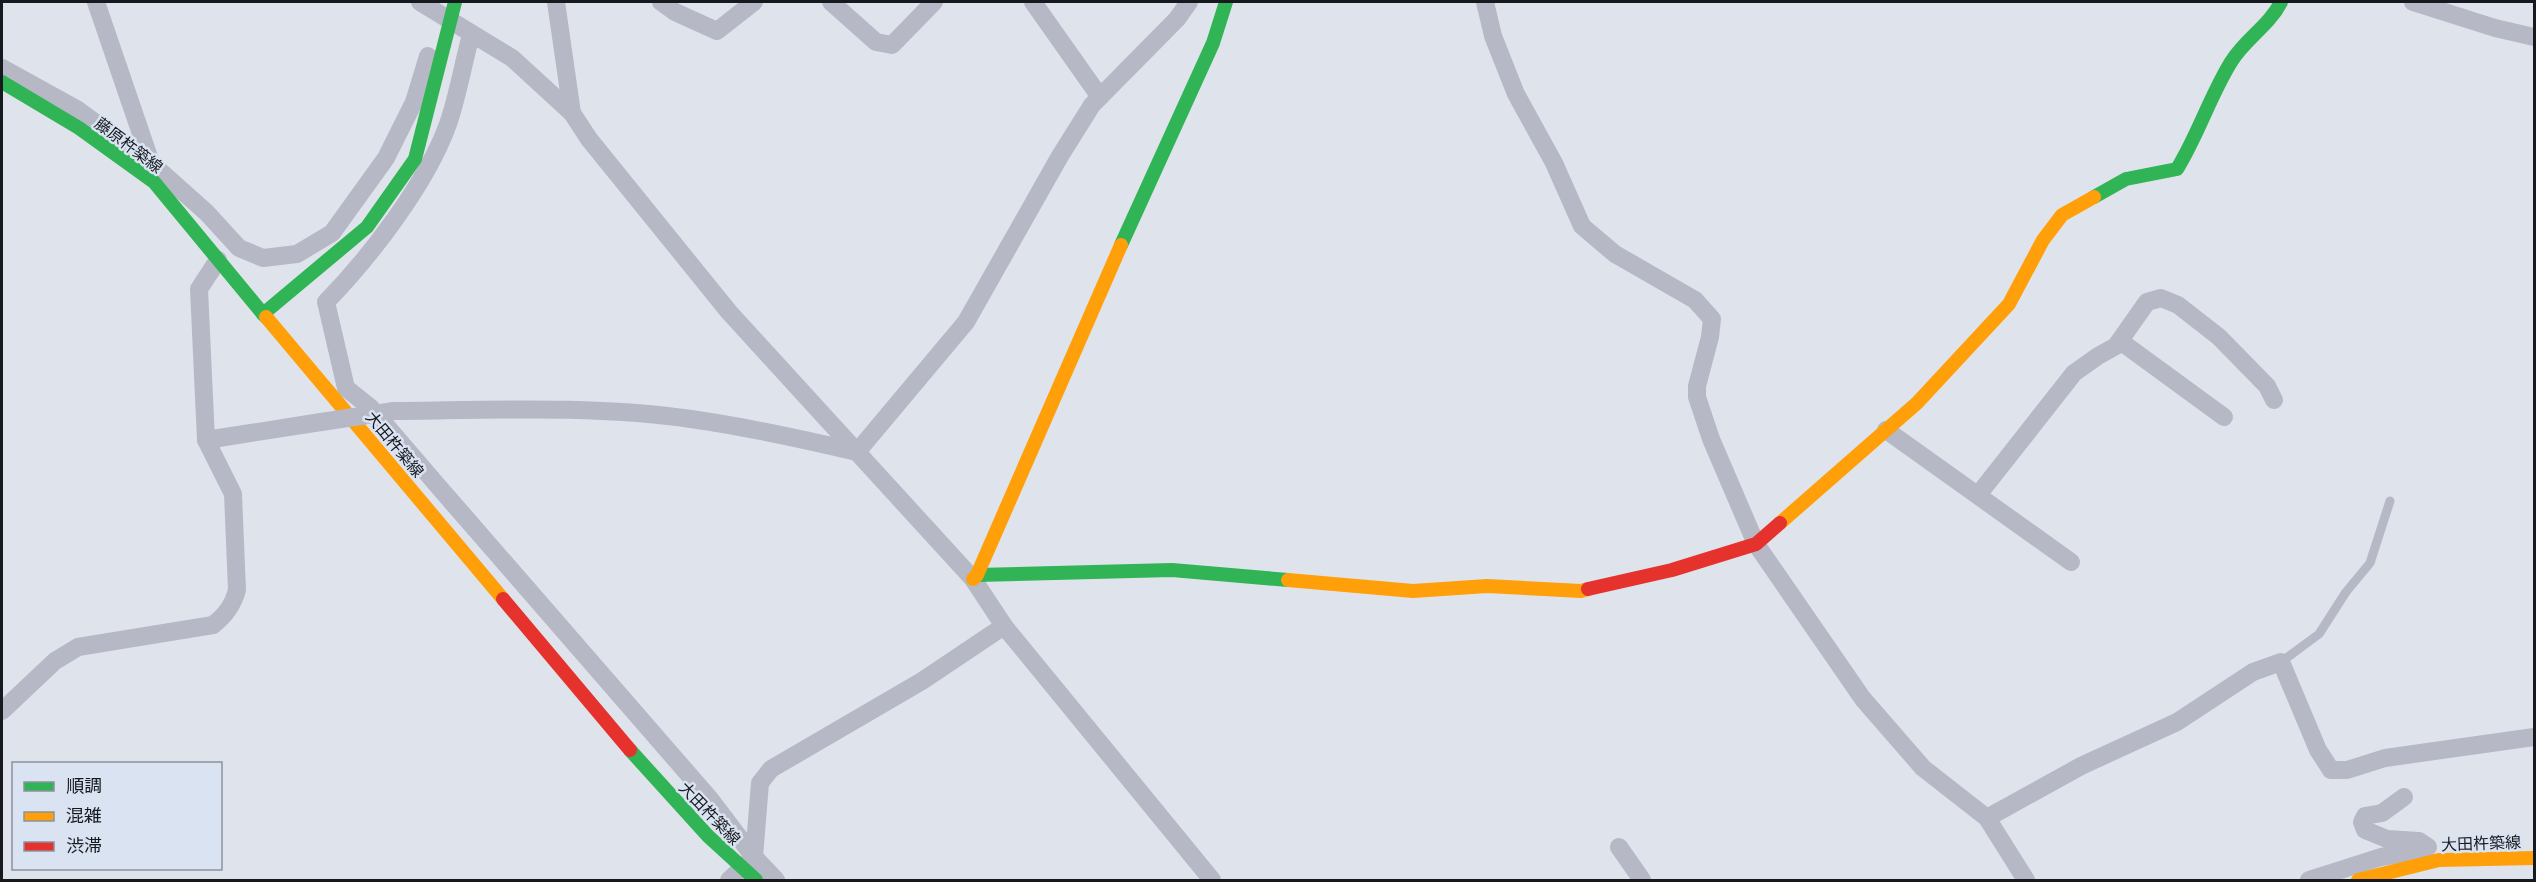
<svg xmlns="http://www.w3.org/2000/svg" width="2536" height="882" viewBox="0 0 2536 882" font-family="'Public Sans','Noto Sans JP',sans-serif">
	<rect width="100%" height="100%" fill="#dfe4ec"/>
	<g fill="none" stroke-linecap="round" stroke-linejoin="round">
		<path stroke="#b7b8c5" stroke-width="9" d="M2281 662 2319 634 2346 592 2370 563 2390 501"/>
		<g stroke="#b7b8c5" stroke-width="18">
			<path d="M96 2 151 163"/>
			<path d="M420 2 512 58 572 113 589 139 729 312 973 579 1004 626 1212 880"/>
			<path d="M556 2 572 113"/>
			<path d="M661 2 675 12 717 31 754 2"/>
			<path d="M831 2 876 42 892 45 934 2"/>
			<path d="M1033 2 1100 97"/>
			<path d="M1485 2 1493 36 1516 94 1554 163 1582 226 1615 254 1695 300 1712 319 1710 337 1697 386V397L1711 439 1756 544 1863 699 1923 768 1987 818 2026 880"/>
			<path d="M2413 2 2495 28 2534 37"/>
			<path d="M471 35C463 64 458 95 448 124 427 183 370 257 326 302L346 388 371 408 438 486 710 799 754 857 776 880"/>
			<path d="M2 68 78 110 151 163 207 213 239 248 263 258 297 254 332 233 386 158 414 102 428 56"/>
			<path d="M2120 341 2224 417"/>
			<path d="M394 411C493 410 593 405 691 419 747 427 802 439 857 452"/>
			<path d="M1886 430 2071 562"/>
			<path d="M206 440 321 422"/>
			<path d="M857 452 966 322 1060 156 1092 105 1177 19 1189 2"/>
			<path d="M1978 495 2074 373 2098 356 2116 346 2147 302 2161 298 2178 305 2219 337 2267 386 2274 400"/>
			<path d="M2 711 55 661 78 647 213 625C226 615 233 605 237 590L233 494 206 440 199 289 218 260"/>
			<path d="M2404 797 2382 813 2365 816 2362 822 2365 830 2387 839 2419 841 2428 847"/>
			<path d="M1987 818 2081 766 2177 722 2253 672 2281 662 2318 750 2331 770H2347L2385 758 2534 737"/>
			<path d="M1619 847 1642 880"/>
			<path d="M729 880 754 857 760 783 771 769 922 681 1004 626"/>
			<path d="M2309 880 2381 857 2423 850"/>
		</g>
		<g stroke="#30b455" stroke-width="14">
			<path d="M2 82 79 128 154 182 263 314"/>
			<path d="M2094 197 2126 179 2177 169C2198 135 2210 96 2231 62 2245 39 2269 26 2281 2"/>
			<path d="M1121 245 1213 43 1226 2"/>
			<path d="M266 317 263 314 367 227 415 159 455 2"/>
			<path d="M977 575 1172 570 1288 580"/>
			<path d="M630 750 708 836 756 880"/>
		</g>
		<g stroke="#ff9f0a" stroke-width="14">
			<path d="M266 317 503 599"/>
			<path d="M1780 523 1917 403 2009 304 2043 240 2062 215 2094 197"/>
			<path d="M973 579 977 575 1121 245"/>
			<path d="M1288 580 1413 591 1487 586 1581 591 1588 589"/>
			<path d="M2358 880 2439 860 2534 858"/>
		</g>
		<g stroke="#e5322d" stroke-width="14">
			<path d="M1588 589 1672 570 1756 544 1780 523"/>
			<path d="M503 599 630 750"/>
		</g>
		<path stroke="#b7b8c5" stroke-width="18" d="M321 422 394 411"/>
	</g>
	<g text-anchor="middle" stroke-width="5" stroke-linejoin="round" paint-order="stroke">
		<g font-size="16" fill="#16191e" stroke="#dae3f1">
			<text transform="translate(129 145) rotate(37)" y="6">藤原杵築線</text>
			<text transform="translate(395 444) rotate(50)" y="6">大田杵築線</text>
			<text transform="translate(710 813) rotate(46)" y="6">大田杵築線</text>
			<text transform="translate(2481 843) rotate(-2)" y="6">大田杵築線</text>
		</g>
	</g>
	<rect width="2536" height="882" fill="none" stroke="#16191e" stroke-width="6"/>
	<rect x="12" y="762" width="210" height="108" fill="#dae3f1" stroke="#8c929d" stroke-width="1.5"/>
	<rect x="24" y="782" width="30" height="9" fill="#30b455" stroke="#8c929d" stroke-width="1.5"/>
	<text x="66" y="792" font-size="18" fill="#16191e">順調</text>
	<rect x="24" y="812" width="30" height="9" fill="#ff9f0a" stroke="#8c929d" stroke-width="1.5"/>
	<text x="66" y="822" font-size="18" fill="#16191e">混雑</text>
	<rect x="24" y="842" width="30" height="9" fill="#e5322d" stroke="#8c929d" stroke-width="1.5"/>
	<text x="66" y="852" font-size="18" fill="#16191e">渋滞</text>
</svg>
